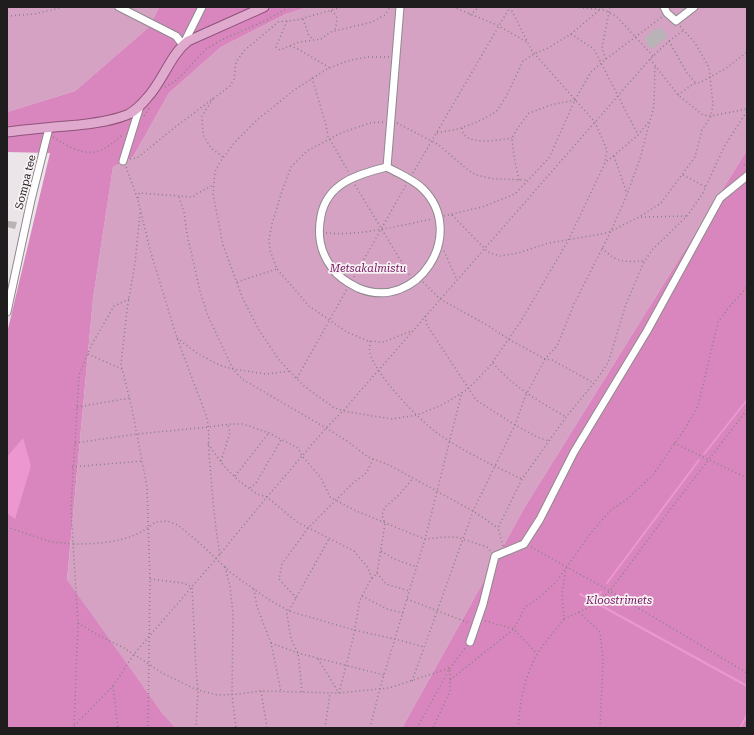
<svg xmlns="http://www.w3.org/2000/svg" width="754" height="735" viewBox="0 0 754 735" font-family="'Roboto Serif',serif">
	<rect width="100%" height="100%" fill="#ebe4e8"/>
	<g fill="#d5a2c3">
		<path d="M7 7H159L149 27 75 91 7 112Z"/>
		<path d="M308 7H747V150L526 505 402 728H176L163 714 67 581 93 299 113 167 133 157 169 93 221 47 286 14Z"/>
	</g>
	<g fill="#d986be">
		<path d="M159 7H308L286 14 221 47 169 93 133 157 113 167 93 299 67 580 163 714 176 728H7V333L50 153 7 152V112L75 91 149 27Z"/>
		<path d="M747 150V728H402L526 505Z"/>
	</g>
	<path fill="#ec97d0" d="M23 438 31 466 15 519 7 513V457Z"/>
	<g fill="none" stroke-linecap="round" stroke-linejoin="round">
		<g stroke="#ec97d0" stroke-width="2">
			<path d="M704 454 747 400"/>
			<path d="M607 583 699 460"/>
			<path d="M580 594 747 686"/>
			<path d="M594 602 601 592"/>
			<path d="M740 728 747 715"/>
		</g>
	</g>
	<g fill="#b9b3b7">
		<path d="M661 27 668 36 653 49 650 47 647 46 646 41 644 38 655 29 656 30Z"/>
		<path d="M8 221 17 222 15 229 7 227Z"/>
	</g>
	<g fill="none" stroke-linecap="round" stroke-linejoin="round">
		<defs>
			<g id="minor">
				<path d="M119 7 176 36 183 45 202 7"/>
				<path d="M664 7 667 13 676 21 694 7"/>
				<path d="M123 161 140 106"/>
				<path d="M387 167C399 174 413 179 423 189 468 234 417 313 358 288 348 283 338 277 332 268 320 252 317 236 321 216 327 183 358 174 387 167Z"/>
				<path d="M387 167 400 7"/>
				<path d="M7 312 31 200 49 128"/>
				<path d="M470 642 483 604 495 556 524 544 540 519 574 452 647 331 720 198 747 176"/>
			</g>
			<path id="major" d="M7 132C31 129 54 127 78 125 94 123 113 121 129 114 136 110 142 104 147 98 163 81 170 55 188 41L264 7"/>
		</defs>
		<use href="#minor" stroke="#8f898d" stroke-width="9"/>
		<use href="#major" stroke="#8f537c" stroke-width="11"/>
		<g stroke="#878285" stroke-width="1.5" stroke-dasharray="1 3" stroke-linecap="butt">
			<path d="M453 7 497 25 527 42"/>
			<path d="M510 7 532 51 595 122 607 150 605 163"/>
			<path d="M575 7 604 10 616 16 653 56"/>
			<path d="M331 11C339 15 337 22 335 30"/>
			<path d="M470 15 479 7"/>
			<path d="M7 16 35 14 63 7"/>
			<path d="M303 19 309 36 313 39"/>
			<path d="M287 21 276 47 280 50 299 42 321 39 331 32 372 22 385 15 390 7"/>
			<path d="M571 34 594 49 638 135"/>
			<path d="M669 41 687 73 696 83"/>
			<path d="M290 46 298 49 330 68"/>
			<path d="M389 57H367L347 61 327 69 294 90 257 120 235 142 220 162 215 172 213 194 223 245 243 299 259 330 279 360 304 386 333 407 343 411 392 419 417 415 442 405 468 389 490 366 521 321 569 239 605 163 638 135 650 120"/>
			<path d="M606 59 602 48 610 7"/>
			<path d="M650 59 678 95 703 115 711 116 747 109"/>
			<path d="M312 78 326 125 328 136 349 173"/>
			<path d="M165 87 177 80 206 49 221 40 267 20 289 7"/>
			<path d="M678 95 693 84 701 82 725 69 747 52"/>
			<path d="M213 99 202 116 203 135 211 148 223 157"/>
			<path d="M144 116 150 107"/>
			<path d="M383 122 370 123 341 133 307 151 291 167 282 191 272 224 269 239 270 250 277 269 309 306 347 332 368 341 384 342 411 331"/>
			<path d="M397 123 439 145 468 170 476 175 494 179 528 180"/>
			<path d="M462 128C462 147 500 140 512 138"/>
			<path d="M437 133 458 129 477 122 496 112 506 97 523 61 534 54 548 48 571 34 603 7"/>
			<path d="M53 137C83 156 96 160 123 134"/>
			<path d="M614 156 627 194"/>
			<path d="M130 159 137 158 174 128 230 86 234 79 236 62 244 51 278 22 297 20 342 7"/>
			<path d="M744 165 747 161"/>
			<path d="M126 167 138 200 150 250 177 338 206 415C210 429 208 440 209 454 212 488 214 521 220 555"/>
			<path d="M413 173 510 7"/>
			<path d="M683 175 706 187"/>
			<path d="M519 180 514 157 512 138 517 129 529 113 554 104 575 100"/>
			<path d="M355 185 410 276"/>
			<path d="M179 197 184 212 187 234 200 291 208 316 233 369 242 379 326 428 347 441 368 457 389 465 473 511 498 528"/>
			<path d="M138 198 139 193 193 197 196 194 214 185"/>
			<path d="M140 213 135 263 127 310 121 364 132 409 147 487 150 579 148 728"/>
			<path d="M452 215 488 252 500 256 518 253 549 243 607 233 639 217 661 203 695 157 702 130 711 116 713 104 709 67 695 43 680 26"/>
			<path d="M444 216 482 207 515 194 549 158 575 100 591 72 606 59 662 17"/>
			<path d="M641 217 687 216"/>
			<path d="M326 233C361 236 397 226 432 219"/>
			<path d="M602 248C617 263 624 262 644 261"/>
			<path d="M444 251 457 280"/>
			<path d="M354 277 406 185"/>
			<path d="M237 282 277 269"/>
			<path d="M423 282 440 299 487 325 510 340 545 359 552 360 594 383"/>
			<path d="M129 299 114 306 91 346 79 375 71 507 73 544C101 544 134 542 155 522L167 521 178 525 203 546 231 573 268 599 289 611 354 630 395 639 424 647"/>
			<path d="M425 316 427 325 476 400 515 425 537 437 549 441"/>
			<path d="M177 338 197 353 219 365 233 369 266 374 291 371"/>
			<path d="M370 341C370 345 369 349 370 353 375 374 418 419 436 432 462 451 492 465 522 479"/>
			<path d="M88 354 122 369"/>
			<path d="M493 363C512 386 540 402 566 417"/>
			<path d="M297 378 347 289"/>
			<path d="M77 407 130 398"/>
			<path d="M75 443 137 434 209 427 231 424H243L269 433 298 448 302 456 321 478 330 497 356 511 425 539 445 537H456L487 547 491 552"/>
			<path d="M674 443 747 478"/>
			<path d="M208 444 224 466 239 481 257 494 267 497 297 522 354 551 368 568 372 579"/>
			<path d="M221 461 230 433 228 424"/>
			<path d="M72 467 142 461"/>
			<path d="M235 476 268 434"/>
			<path d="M250 488 256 483 281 440"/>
			<path d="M7 527 51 542 73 544 78 623 74 728"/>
			<path d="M503 546 498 528 522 479 566 417 594 383 608 363 626 304 643 264 652 250 687 216 703 193 724 147 747 111"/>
			<path d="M531 547 610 591 747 673"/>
			<path d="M381 551 394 559 417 567"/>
			<path d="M225 567 230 586 233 614 232 695 236 728"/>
			<path d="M377 573 386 584 409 591"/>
			<path d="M150 579 183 583 192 587 196 669 198 690 196 728"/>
			<path d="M254 589 257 607 271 643 281 692"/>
			<path d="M362 596 387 609 403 613"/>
			<path d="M296 598 279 579 282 564 308 528 352 484 367 472 373 459"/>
			<path d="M407 599 469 623"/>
			<path d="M579 612 600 632 603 661 600 728"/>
			<path d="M564 619 594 605 610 591 672 507 747 410"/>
			<path d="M485 621 514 629 537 654"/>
			<path d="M78 623 98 635 124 648 164 674 195 689 217 695 239 694 261 691 339 693 389 688 450 668V691L433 728"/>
			<path d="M271 643 298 653 384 675"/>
			<path d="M318 659 339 693"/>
			<path d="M450 680 514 629 525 607 541 596 556 582 593 530 610 511 626 500 653 475 684 430 698 406 718 322 730 306 747 287"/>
			<path d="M412 681 473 511 515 425 525 397 545 359 557 346 574 304 611 231 626 197 640 159 654 106 655 66"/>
			<path d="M113 686 134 654 216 559 267 497 326 428 343 411 650 59 669 41 684 30"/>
			<path d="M261 691 267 728"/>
			<path d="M302 692 298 653 291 639 287 614 329 539"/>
			<path d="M339 693 353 639 360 600 370 581 377 573 385 524 382 515 385 507 399 495 413 478"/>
			<path d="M74 726 113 686 118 728"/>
			<path d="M325 728 330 693"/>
			<path d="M370 728 380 688 425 539 462 392"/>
			<path d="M417 728 450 668 466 647"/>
			<path d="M518 728C520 703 524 676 538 653 545 641 556 630 564 619L562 594 566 568"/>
			<path d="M744 728 747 723"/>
		</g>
		<use href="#minor" stroke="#fff" stroke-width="7"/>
		<use href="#major" stroke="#e0a9ce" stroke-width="9"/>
	</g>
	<g text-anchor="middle" stroke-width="3.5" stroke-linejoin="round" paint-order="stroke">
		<g font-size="11" fill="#1f1d1e" stroke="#f8f2f5">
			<text transform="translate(25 182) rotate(-76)" y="4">Sompa tee</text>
		</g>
		<g font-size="11" font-style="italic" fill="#771560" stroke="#f8f2f5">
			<text x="368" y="272">Metsakalmistu</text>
			<text x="619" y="604">Kloostrimets</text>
		</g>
	</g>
	<rect width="754" height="735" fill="none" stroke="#1f1d1e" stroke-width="16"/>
</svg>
